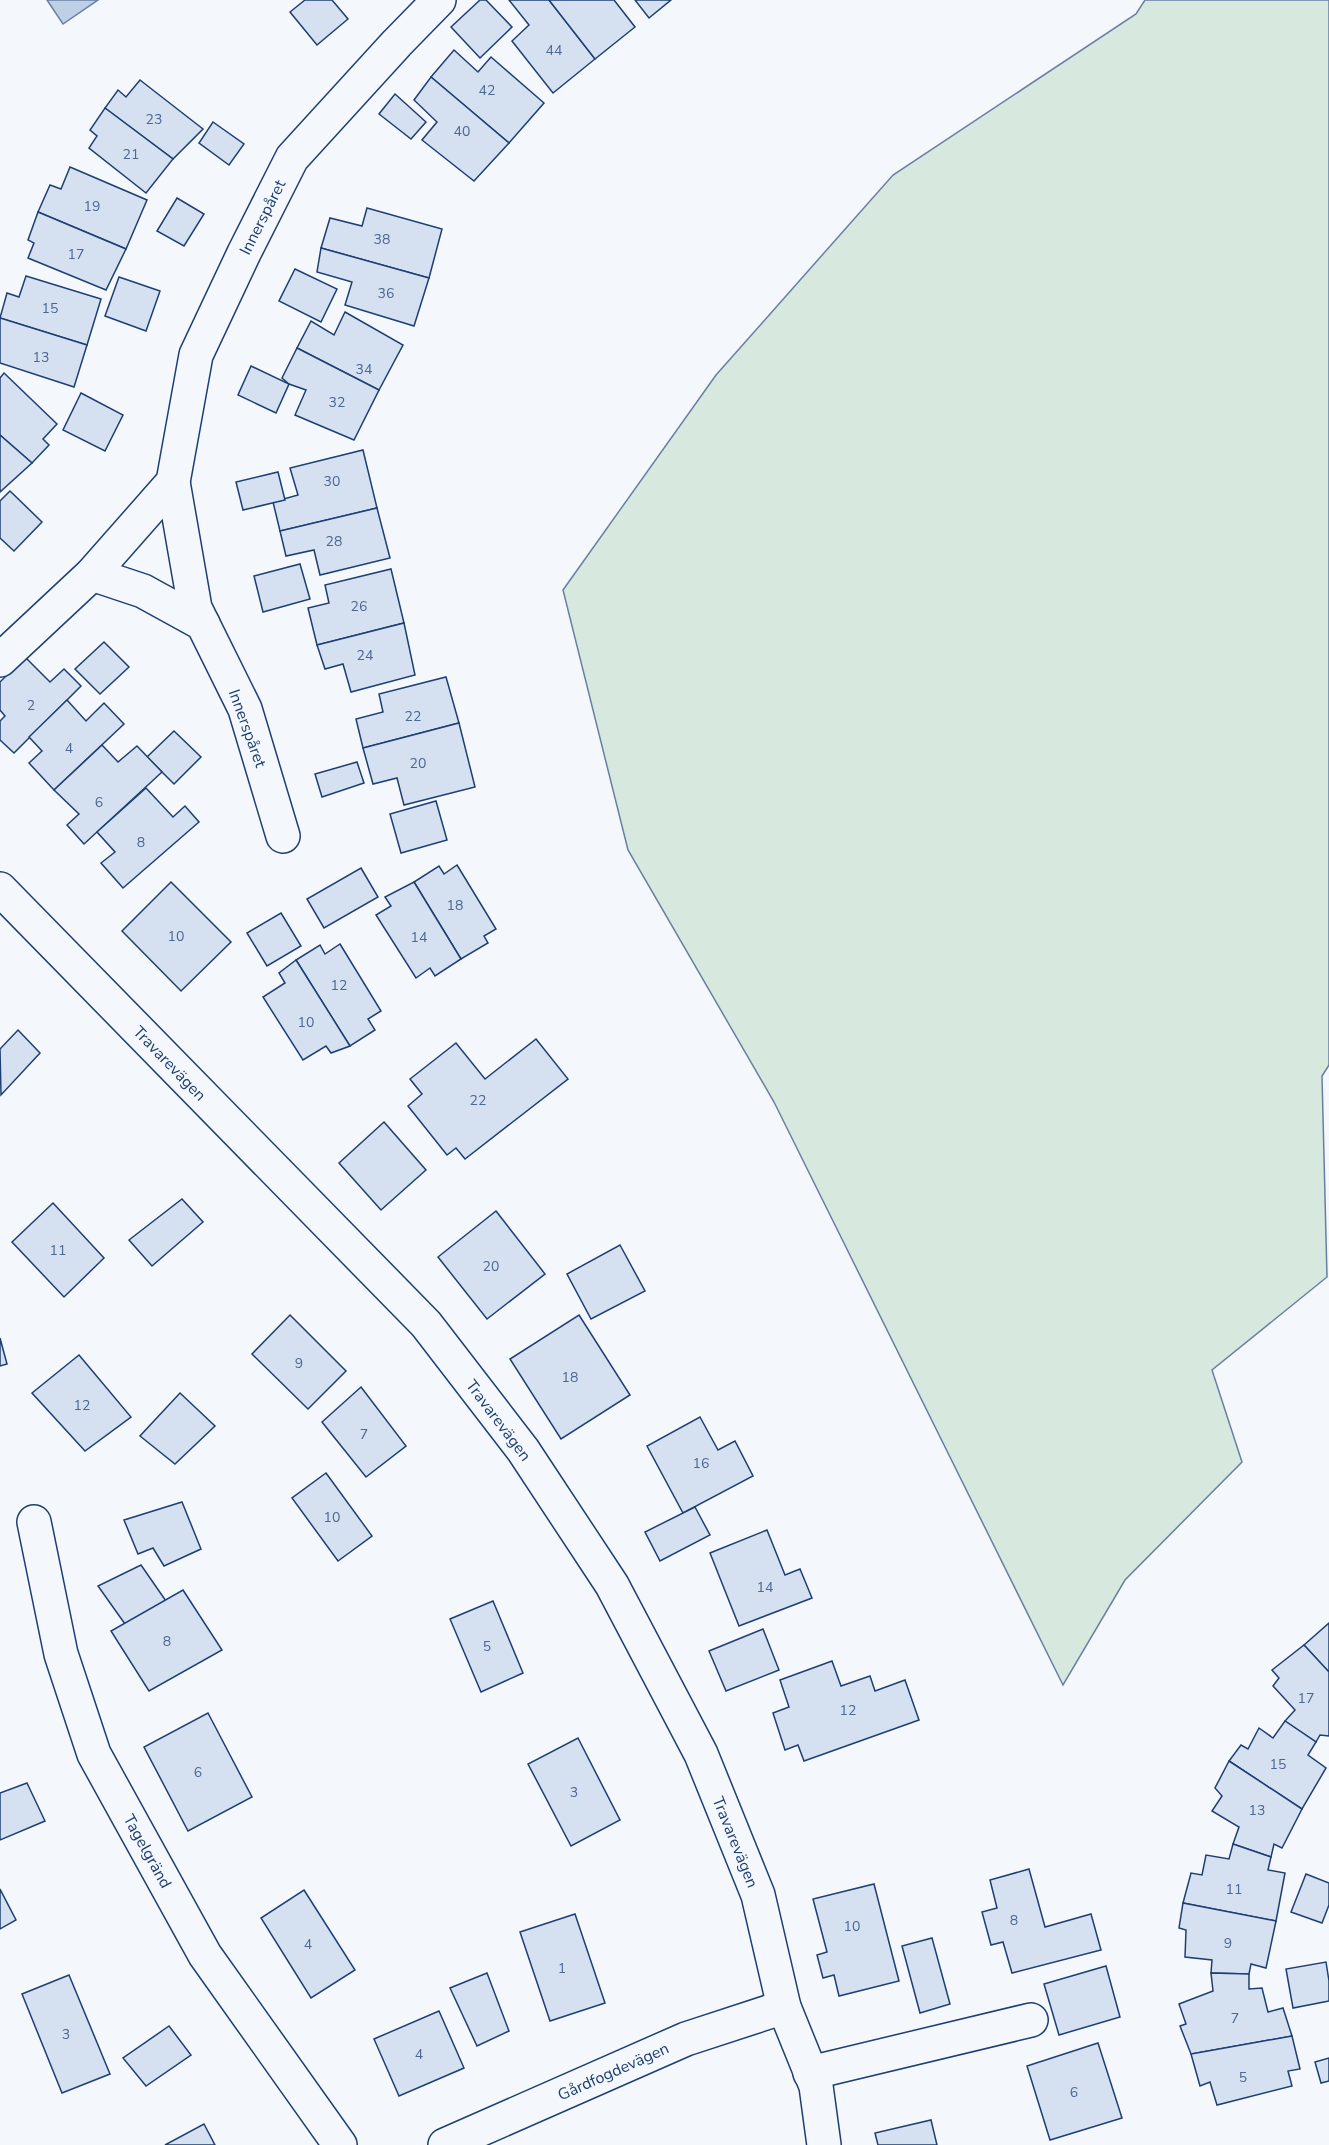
<svg xmlns="http://www.w3.org/2000/svg" width="1329" height="2145" viewBox="0 0 1329 2145" font-family="'Nunito Sans',sans-serif">
	<rect width="100%" height="100%" fill="#f4f7fb"/>
	<path fill="#d7e8df" stroke="#687fa3" stroke-width="1.5" d="M1145 0H1329V1065L1322 1076 1327 1277 1212 1370 1242 1462 1125 1580 1063 1685 774 1102 628 850 563 590 716 375 893 175 1136 14Z"/>
	<path fill="#bed0e5" stroke="#687fa3" stroke-width="1.5" d="M47 0H98L63 24Z"/>
	<g fill="#d5e0f0" stroke="#1d3f73" stroke-width="1.5">
		<path d="M305 0H332L348 19 317 45 290 12Z"/>
		<path d="M480 0H486L512 27 480 58 451 27Z"/>
		<path d="M509 0H549L595 59 553 93 512 41 529 25Z"/>
		<path d="M549 0H614L635 27 595 59Z"/>
		<path d="M635 0H671L649 18Z"/>
		<path d="M454 50 478 72 491 57 544 103 509 143 431 77Z"/>
		<path d="M431 77 509 143 474 181 422 140 437 122 414 100Z"/>
		<path d="M140 80 203 129 173 159 105 108 118 90 126 97Z"/>
		<path d="M395 94 426 122 411 139 379 114Z"/>
		<path d="M105 108 173 159 146 193 89 148 97 136 90 130Z"/>
		<path d="M213 122 244 144 229 165 199 143Z"/>
		<path d="M70 167 147 200 126 249 38 212 50 185 61 189Z"/>
		<path d="M177 198 204 214 184 246 157 231Z"/>
		<path d="M367 208 442 229 429 278 321 248 330 218 362 226Z"/>
		<path d="M38 212 126 249 106 290 28 258 34 243 28 240Z"/>
		<path d="M321 248 429 278 414 326 345 305 352 282 317 272Z"/>
		<path d="M295 269 337 289 321 322 279 301Z"/>
		<path d="M26 276 101 299 87 345 0 318 7 293 19 297Z"/>
		<path d="M119 277 160 291 146 331 105 316Z"/>
		<path d="M345 312 403 345 379 390 297 348 311 321 334 335Z"/>
		<path d="M0 318 87 345 74 387 0 363Z"/>
		<path d="M297 348 379 390 354 440 295 415 306 390 289 384 282 378Z"/>
		<path d="M251 366 289 384 276 413 238 395Z"/>
		<path d="M4 373 57 424 43 439 49 445 32 463 0 435V378Z"/>
		<path d="M81 393 123 415 105 451 63 430Z"/>
		<path d="M0 435 32 463 0 492Z"/>
		<path d="M363 450 377 508 280 531 273 502 298 495 290 468Z"/>
		<path d="M278 472 285 500 243 510 236 482Z"/>
		<path d="M10 491 42 522 14 551 0 538V501Z"/>
		<path d="M377 508 390 558 320 575 314 550 286 556 280 531Z"/>
		<path d="M300 564 310 599 263 612 254 576Z"/>
		<path d="M391 569 404 623 317 645 308 608 329 603 325 585Z"/>
		<path d="M404 623 415 675 351 692 343 664 325 669 317 645Z"/>
		<path d="M104 642 129 667 100 694 75 669Z"/>
		<path d="M25 657 50 682 64 669 81 686 14 753 0 740V721L5 716 0 710V682Z"/>
		<path d="M446 677 459 723 363 748 356 719 383 712 379 694Z"/>
		<path d="M67 700 86 721 104 703 124 724 54 790 29 763 42 751 29 737Z"/>
		<path d="M459 723 475 787 404 805 397 778 373 784 363 748Z"/>
		<path d="M174 731 201 757 174 784 147 757Z"/>
		<path d="M102 745 118 762 137 746 162 772 84 844 67 825 79 814 54 790Z"/>
		<path d="M357 762 364 783 322 797 315 774Z"/>
		<path d="M146 788 173 817 185 806 199 822 123 888 101 863 115 852 97 832Z"/>
		<path d="M436 801 447 840 401 853 390 814Z"/>
		<path d="M457 865 496 929 484 936 488 943 461 959 414 882 439 866 444 874Z"/>
		<path d="M361 868 378 897 324 928 307 899Z"/>
		<path d="M171 882 231 942 181 991 122 931Z"/>
		<path d="M414 882 461 959 435 976 430 968 416 978 376 915 391 906 385 897Z"/>
		<path d="M281 913 301 946 267 966 247 933Z"/>
		<path d="M340 944 381 1011 368 1019 375 1030 350 1046 296 960 320 945 325 954Z"/>
		<path d="M296 960 350 1046 331 1053 326 1046 303 1060 263 997 285 983 279 973Z"/>
		<path d="M18 1030 40 1053 1 1095 0 1049Z"/>
		<path d="M536 1039 568 1079 465 1159 456 1148 447 1155 408 1106 422 1094 410 1079 456 1043 485 1079Z"/>
		<path d="M384 1122 426 1170 381 1210 339 1163Z"/>
		<path d="M182 1199 203 1222 152 1266 129 1240Z"/>
		<path d="M53 1203 104 1258 64 1297 12 1242Z"/>
		<path d="M496 1211 545 1274 487 1319 438 1257Z"/>
		<path d="M620 1245 645 1291 591 1319 567 1274Z"/>
		<path d="M290 1315 346 1371 308 1409 252 1354Z"/>
		<path d="M579 1315 630 1395 561 1439 510 1359Z"/>
		<path d="M0 1338 7 1364 0 1366Z"/>
		<path d="M79 1355 131 1417 85 1451 32 1393Z"/>
		<path d="M361 1387 406 1446 366 1477 322 1422Z"/>
		<path d="M180 1393 215 1426 175 1464 140 1436Z"/>
		<path d="M700 1417 718 1450 735 1441 753 1476 683 1513 647 1446Z"/>
		<path d="M326 1473 372 1536 338 1561 292 1498Z"/>
		<path d="M182 1502 201 1549 164 1566 153 1548 138 1554 124 1520Z"/>
		<path d="M695 1507 710 1535 660 1561 645 1532Z"/>
		<path d="M767 1530 785 1575 800 1569 812 1598 739 1626 710 1553Z"/>
		<path d="M141 1565 166 1601 125 1624 98 1586Z"/>
		<path d="M183 1590 222 1650 149 1691 111 1631Z"/>
		<path d="M493 1601 523 1673 481 1692 450 1619Z"/>
		<path d="M1329 1623V1672L1304 1645Z"/>
		<path d="M763 1629 779 1670 726 1691 709 1651Z"/>
		<path d="M1304 1645 1329 1672V1736L1320 1735 1316 1742 1285 1721 1295 1710 1273 1686 1279 1678 1272 1670Z"/>
		<path d="M832 1661 841 1686 870 1676 875 1691 905 1680 919 1720 804 1761 798 1745 785 1750 773 1713 789 1707 780 1680Z"/>
		<path d="M208 1713 252 1797 188 1831 144 1747Z"/>
		<path d="M1285 1721 1316 1742 1308 1755 1326 1768 1302 1809 1229 1761 1241 1745 1248 1749 1259 1728 1273 1738Z"/>
		<path d="M578 1738 620 1820 571 1846 528 1764Z"/>
		<path d="M1229 1761 1302 1809 1282 1848 1274 1844 1271 1857 1233 1844 1239 1827 1212 1811 1222 1796 1215 1788Z"/>
		<path d="M27 1783 45 1821 0 1840V1793Z"/>
		<path d="M1233 1844 1271 1857 1268 1870 1285 1873 1276 1921 1183 1903 1191 1873 1202 1875 1206 1855 1229 1859Z"/>
		<path d="M1029 1869 1045 1927 1091 1914 1101 1950 1012 1973 1003 1942 991 1945 982 1912 997 1908 990 1880Z"/>
		<path d="M1306 1874 1329 1883V1905L1322 1923 1291 1912Z"/>
		<path d="M874 1884 899 1981 839 1996 834 1975 823 1978 817 1955 827 1952 813 1899Z"/>
		<path d="M0 1889 16 1920 0 1929Z"/>
		<path d="M304 1890 355 1970 311 1998 261 1918Z"/>
		<path d="M1183 1903 1276 1921 1266 1968 1251 1964 1249 1974 1211 1973 1212 1960 1185 1957 1186 1930 1179 1928Z"/>
		<path d="M575 1914 605 2003 550 2021 520 1932Z"/>
		<path d="M932 1938 950 2004 920 2013 902 1946Z"/>
		<path d="M1326 1962 1329 1981V2001L1293 2008 1286 1969Z"/>
		<path d="M1106 1966 1120 2017 1059 2035 1044 1984Z"/>
		<path d="M487 1973 509 2031 477 2046 450 1988Z"/>
		<path d="M1211 1973 1249 1974V1989L1262 1988 1268 2012 1283 2008 1292 2036 1191 2054 1180 2026 1186 2024 1179 2004 1213 1991Z"/>
		<path d="M69 1975 110 2074 62 2093 22 1994Z"/>
		<path d="M439 2011 464 2068 399 2096 374 2039Z"/>
		<path d="M169 2026 191 2055 146 2086 123 2058Z"/>
		<path d="M1292 2036 1300 2069 1288 2071 1292 2086 1217 2105 1210 2082 1200 2086 1191 2054Z"/>
		<path d="M1098 2043 1122 2118 1050 2140 1027 2066Z"/>
		<path d="M1329 2058V2081L1321 2083 1315 2062Z"/>
		<path d="M931 2120 937 2145H878L875 2133Z"/>
		<path d="M204 2124 215 2145H165Z"/>
	</g>
	<g fill="none" stroke-linecap="round" stroke-linejoin="round">
		<defs>
			<g id="street">
				<path d="M173 482 195 608 245 709 283 836"/>
				<path d="M92 574 143 591 203 624"/>
				<path d="M0 660 92 574 173 482 196 355 244 253 292 158 397 43 439 0"/>
				<path d="M0 889 426 1324 523 1450 612 1585 701 1754 758 1895 784 2007 816 2086 824 2145"/>
				<path d="M34 1522 61 1654 94 1754 205 1955 340 2145"/>
				<path d="M810 2073 1031 2020"/>
				<path d="M445 2145 686 2039 784 2007"/>
			</g>
		</defs>
		<use href="#street" stroke="#1d3f73" stroke-width="36"/>
		<use href="#street" stroke="#f4f7fb" stroke-width="33"/>
	</g>
	<g text-anchor="middle" stroke-width="4.5" stroke-linejoin="round" paint-order="stroke">
		<g font-size="14" fill="#4b6792">
			<text x="554" y="55">44</text>
			<text x="487" y="95">42</text>
			<text x="154" y="124">23</text>
			<text x="462" y="136">40</text>
			<text x="131" y="159">21</text>
			<text x="92" y="211">19</text>
			<text x="382" y="244">38</text>
			<text x="76" y="259">17</text>
			<text x="386" y="298">36</text>
			<text x="50" y="313">15</text>
			<text x="41" y="362">13</text>
			<text x="364" y="374">34</text>
			<text x="337" y="407">32</text>
			<text x="332" y="486">30</text>
			<text x="334" y="546">28</text>
			<text x="359" y="611">26</text>
			<text x="365" y="660">24</text>
			<text x="31" y="710">2</text>
			<text x="413" y="721">22</text>
			<text x="69" y="753">4</text>
			<text x="418" y="768">20</text>
			<text x="99" y="807">6</text>
			<text x="141" y="847">8</text>
			<text x="455" y="910">18</text>
			<text x="176" y="941">10</text>
			<text x="419" y="942">14</text>
			<text x="339" y="990">12</text>
			<text x="306" y="1027">10</text>
			<text x="478" y="1105">22</text>
			<text x="58" y="1255">11</text>
			<text x="491" y="1271">20</text>
			<text x="299" y="1368">9</text>
			<text x="570" y="1382">18</text>
			<text x="82" y="1410">12</text>
			<text x="364" y="1439">7</text>
			<text x="701" y="1468">16</text>
			<text x="332" y="1522">10</text>
			<text x="765" y="1592">14</text>
			<text x="167" y="1646">8</text>
			<text x="487" y="1651">5</text>
			<text x="1306" y="1703">17</text>
			<text x="848" y="1715">12</text>
			<text x="1278" y="1769">15</text>
			<text x="198" y="1777">6</text>
			<text x="574" y="1797">3</text>
			<text x="1257" y="1815">13</text>
			<text x="1234" y="1894">11</text>
			<text x="1014" y="1925">8</text>
			<text x="852" y="1931">10</text>
			<text x="1228" y="1948">9</text>
			<text x="308" y="1949">4</text>
			<text x="562" y="1973">1</text>
			<text x="1235" y="2023">7</text>
			<text x="66" y="2039">3</text>
			<text x="419" y="2059">4</text>
			<text x="1243" y="2082">5</text>
			<text x="1074" y="2097">6</text>
		</g>
		<g font-size="16" fill="#1d3f73" stroke="#f4f7fb">
			<text transform="translate(262 217) rotate(-63)" y="6">Innerspåret</text>
			<text transform="translate(248 728) rotate(70)" y="6">Innerspåret</text>
			<text transform="translate(170 1063) rotate(46)" y="6">Travarevägen</text>
			<text transform="translate(499 1420) rotate(53)" y="6">Travarevägen</text>
			<text transform="translate(736 1842) rotate(68)" y="6">Travarevägen</text>
			<text transform="translate(148 1851) rotate(61)" y="6">Tagelgränd</text>
			<text transform="translate(613 2071) rotate(-24)" y="6">Gårdfogdevägen</text>
		</g>
	</g>
</svg>
